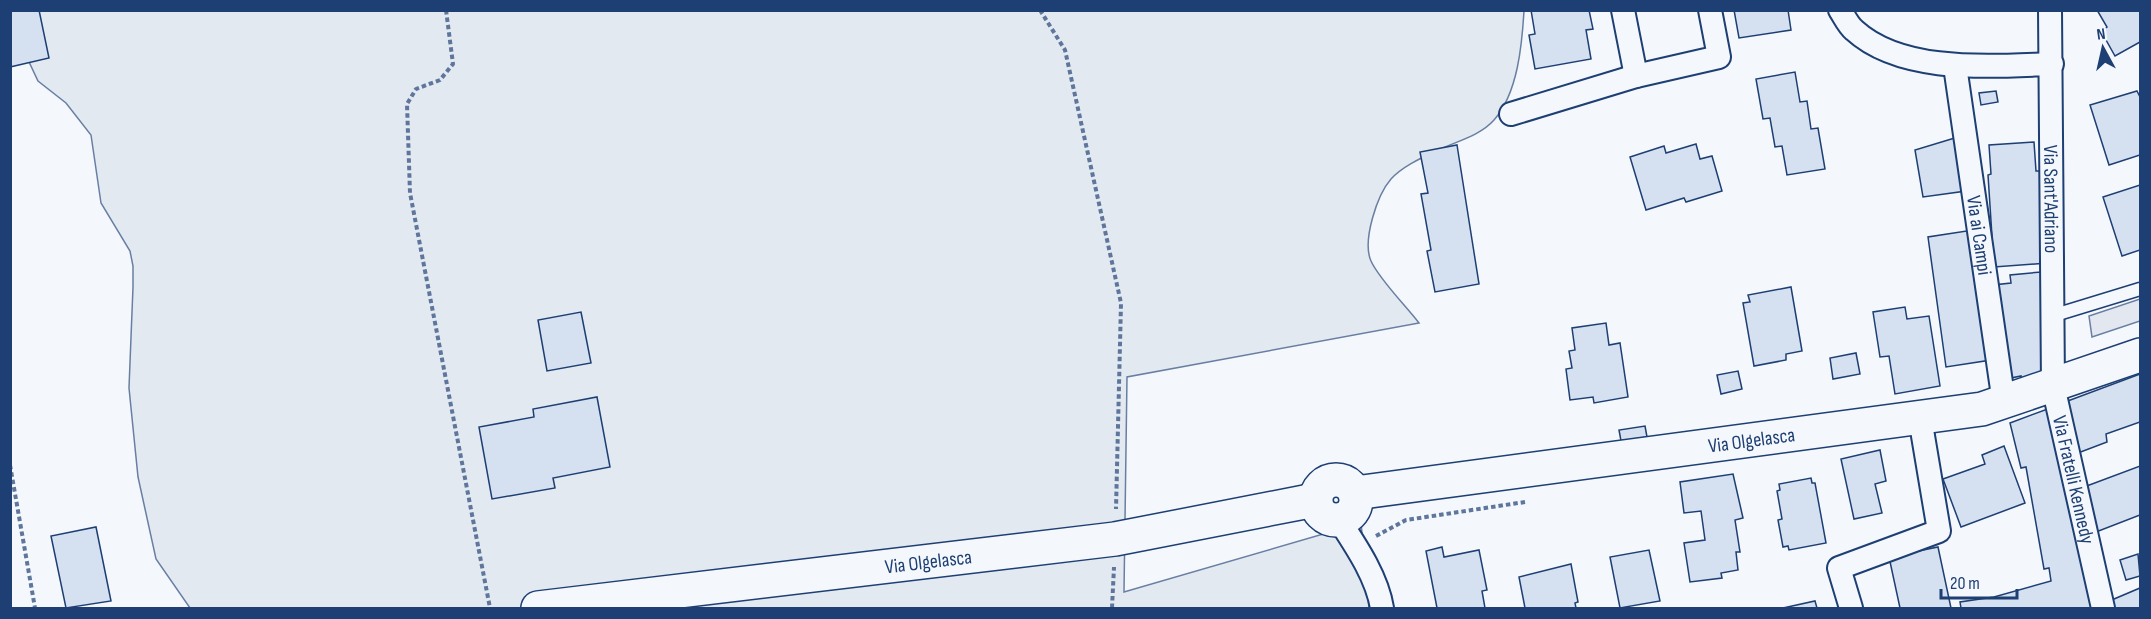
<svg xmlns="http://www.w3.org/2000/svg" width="2151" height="619" viewBox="0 0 2151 619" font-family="'Sofia Sans Condensed',sans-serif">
	<rect width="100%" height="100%" fill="#f4f7fb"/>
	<path fill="#e3e9f0" stroke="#687fa3" stroke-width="1.5" d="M27 10 1524 11C1522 44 1518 93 1494 120 1479 137 1453 142 1434 152 1419 159 1402 167 1391 179 1377 195 1362 241 1371 261 1379 279 1406 306 1419 323L1127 377 1124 592 1361 523 1369 608H190L156 559 138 477 129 388 133 287V266L130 251 101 203 91 135 66 103 38 81 23 49Z"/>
	<path fill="#e3e8f0" stroke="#687fa3" stroke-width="1.5" d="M2140 299V321L2092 337 2089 316Z"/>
	<g fill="#d5e0f0" stroke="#1d3f73" stroke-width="1.5">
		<path d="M10 10H39L49 58 10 67Z"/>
		<path d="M1531 10H1589L1593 29 1586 30 1591 59 1535 69 1529 35 1535 34Z"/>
		<path d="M1734 10H1788L1791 30 1739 38Z"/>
		<path d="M2097 10H2140V42L2115 56 2101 31 2107 27Z"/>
		<path d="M1795 72 1800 102 1807 101 1811 129 1818 128 1825 169 1787 175 1782 146 1775 147 1770 118 1763 119 1756 79Z"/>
		<path d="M1996 91 1998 102 1981 105 1979 93Z"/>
		<path d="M2137 91 2140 97V155L2109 165 2090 105Z"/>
		<path d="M1958 137 1966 191 1923 197 1915 150Z"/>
		<path d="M2034 142 2036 171H2041L2047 263 1994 267 1988 175 1991 174 1989 145Z"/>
		<path d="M1696 144 1700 159 1712 156 1722 191 1686 202 1684 198 1646 210 1630 157 1664 146 1666 153Z"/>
		<path d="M1457 145 1479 284 1435 292 1427 251 1431 250 1421 194 1428 193 1420 152Z"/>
		<path d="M2140 185V250L2122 256 2103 197Z"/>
		<path d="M1973 230 1991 360 1946 367 1928 237Z"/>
		<path d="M2041 272 2049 379 2021 382V376L2006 379 1993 285 2011 283 2010 275Z"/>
		<path d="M1791 287 1802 351 1786 354V360L1754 366 1743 303 1750 302 1748 295Z"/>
		<path d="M1905 307 1907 319 1929 316 1940 386 1895 394 1889 356 1880 357 1873 312Z"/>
		<path d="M581 312 591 363 547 371 538 320Z"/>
		<path d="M1606 323 1609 345 1620 343 1628 397 1594 403 1593 397 1570 400 1566 369 1572 368 1569 351 1575 350 1572 328Z"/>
		<path d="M1856 353 1860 374 1833 379 1830 358Z"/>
		<path d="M1738 371 1742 389 1721 394 1717 375Z"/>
		<path d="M2140 374V422L2106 434 2107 442 2078 453 2065 402Z"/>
		<path d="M597 397 610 467 553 478 555 488 492 499 479 427 534 417 533 409Z"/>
		<path d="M2053 407 2100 608H1961L1960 602 1994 597 2051 581 2049 568 2044 569 2026 467 2021 468 2010 423Z"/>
		<path d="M1645 426 1647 437 1621 441 1619 430Z"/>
		<path d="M2004 446 2025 503 1961 527 1943 479 1985 464 1982 455Z"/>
		<path d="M1880 450 1886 481 1875 484 1882 513 1854 519 1841 459Z"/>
		<path d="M2140 466V515L2096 532 2084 487Z"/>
		<path d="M1733 474 1743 518 1735 520 1740 552H1736L1738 570 1721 573 1722 578 1690 582 1684 543 1705 540 1701 511 1684 513 1680 482Z"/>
		<path d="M1811 478 1812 483H1815L1826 543 1789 550 1788 546 1783 547 1778 520 1782 519 1777 491 1780 490 1779 484Z"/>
		<path d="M96 527 111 601 66 608 51 536Z"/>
		<path d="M1442 547 1444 557 1479 550 1487 590 1482 591 1485 608H1437L1426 551Z"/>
		<path d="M1938 547 1951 608H1900L1889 557Z"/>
		<path d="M1649 550 1660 601 1620 608 1610 557Z"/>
		<path d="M2138 554 2140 576 2126 580 2120 560Z"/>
		<path d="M1571 564 1578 602 1575 603 1576 608H1525L1519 577Z"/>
		<path d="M2140 588V608H2109L2107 602Z"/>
		<path d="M1815 601 1817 608H1783Z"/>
	</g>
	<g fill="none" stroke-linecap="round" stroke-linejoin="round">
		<defs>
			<path id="lane" d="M2055 315 2140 289"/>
			<g id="street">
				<path d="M1623 10 1636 76"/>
				<path d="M1840 10C1844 16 1848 25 1854 30 1902 74 1991 66 2052 64"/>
				<path id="s1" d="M2050 10 2053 386 2103 608"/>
				<path id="s2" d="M1955 66 2004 403"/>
				<path d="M1511 114 1636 76 1719 57 1710 10"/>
				<path d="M1339 520C1356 546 1377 577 1382 608"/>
				<path d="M1851 608 1839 568 1939 531 1920 418"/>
			</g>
			<g id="secondary">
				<circle cx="1336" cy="500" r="20"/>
				<path id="s3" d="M1355 493 1982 409 2140 355"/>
				<path id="s4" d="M538 608 1115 539 1315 500"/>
			</g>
		</defs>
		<use href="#lane" stroke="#1d3f73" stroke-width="15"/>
		<use href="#street" stroke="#1d3f73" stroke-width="26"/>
		<use href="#secondary" stroke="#1d3f73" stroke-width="36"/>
		<g stroke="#5e769c" stroke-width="4" stroke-dasharray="4.5 3" stroke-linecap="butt">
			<path d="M446 10 453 64 440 80 416 89 407 104 410 193 490 608"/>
			<path d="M1040 10 1065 50 1121 303 1116 509"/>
			<path d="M10 465 35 608"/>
			<path d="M1376 536 1406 520 1525 502"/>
			<path d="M1112 608 1114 567"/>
		</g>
		<use href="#lane" stroke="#f4f7fb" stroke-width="12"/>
		<use href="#street" stroke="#f4f7fb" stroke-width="22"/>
		<use href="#secondary" stroke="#f4f7fb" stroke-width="33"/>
	</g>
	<g text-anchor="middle" stroke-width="4.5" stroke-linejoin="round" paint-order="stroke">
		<g font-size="20" fill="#1d3f73" stroke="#f4f7fb">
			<text dy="7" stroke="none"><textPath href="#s1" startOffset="189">Via Sant'Adriano</textPath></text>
			<text dy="7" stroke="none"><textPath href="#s2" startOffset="171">Via ai Campi</textPath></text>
			<text dy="7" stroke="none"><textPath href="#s3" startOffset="400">Via Olgelasca</textPath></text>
			<text dy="7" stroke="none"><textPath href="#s1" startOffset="472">Via Fratelli Kennedy</textPath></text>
			<text dy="7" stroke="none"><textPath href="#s4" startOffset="393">Via Olgelasca</textPath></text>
		</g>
	</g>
	<rect width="2151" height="619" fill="none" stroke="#1d3f73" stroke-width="24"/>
	<g transform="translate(2103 48) rotate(352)" stroke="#f4f7fb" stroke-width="4.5" paint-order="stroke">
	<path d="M0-4.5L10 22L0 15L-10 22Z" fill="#1d3f73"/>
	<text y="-9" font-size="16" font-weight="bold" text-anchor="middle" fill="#1d3f73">N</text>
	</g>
	<path d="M1941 589v9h76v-9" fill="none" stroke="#1d3f73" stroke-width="3"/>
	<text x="1950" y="589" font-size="18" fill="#1d3f73" stroke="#f4f7fb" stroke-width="4.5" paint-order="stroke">20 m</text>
</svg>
